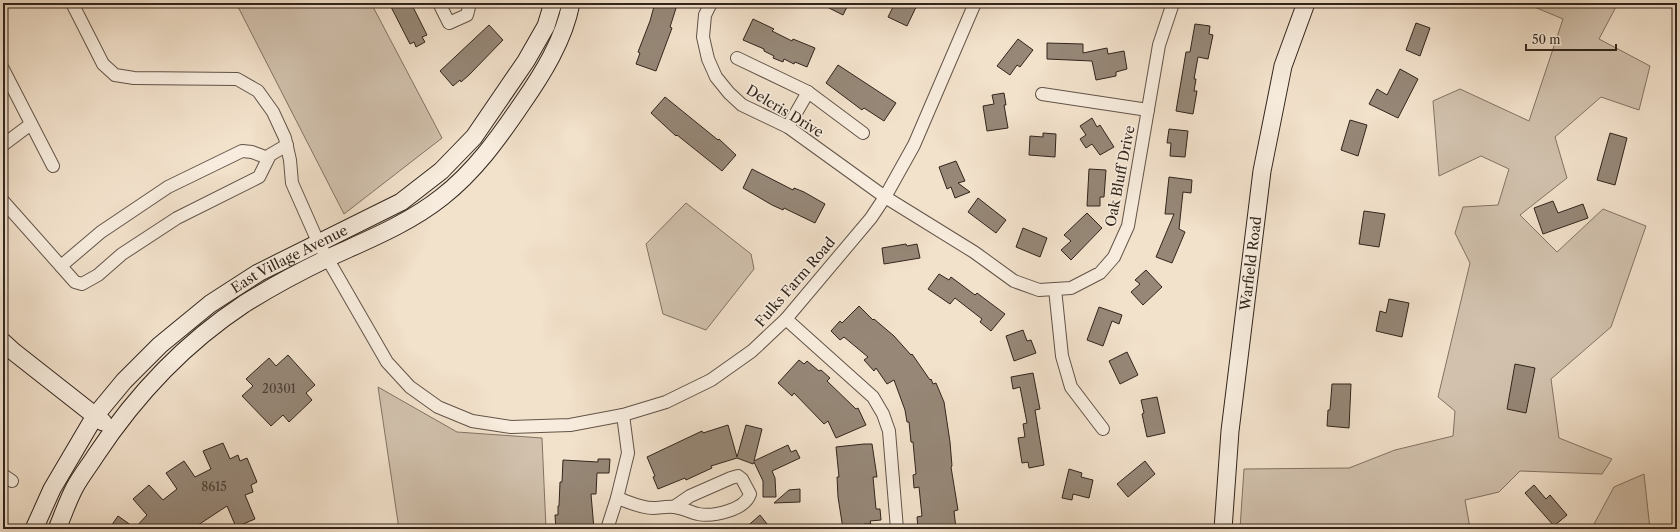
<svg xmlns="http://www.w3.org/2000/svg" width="1680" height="532" viewBox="0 0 1680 532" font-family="'Libre Caslon Text',serif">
	<rect width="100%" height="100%" fill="#f2e1cb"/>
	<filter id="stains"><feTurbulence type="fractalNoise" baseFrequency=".005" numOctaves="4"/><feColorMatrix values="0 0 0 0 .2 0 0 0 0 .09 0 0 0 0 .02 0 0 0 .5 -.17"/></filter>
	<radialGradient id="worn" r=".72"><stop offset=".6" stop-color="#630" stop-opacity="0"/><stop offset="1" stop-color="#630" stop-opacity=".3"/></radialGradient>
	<g fill="#d1c1ad" stroke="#827364">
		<path d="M236 3H371L442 138 344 214Z"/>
		<path d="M1532 3H1618L1599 39 1650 66 1639 110 1601 97 1555 137 1567 178 1520 215 1557 252 1603 209 1646 226 1611 327 1551 379 1559 438 1612 459 1602 474 1520 471 1499 492 1465 500 1470 528 1473 529H1240L1244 469 1349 468 1395 450 1453 436 1455 411 1438 397 1470 263 1455 233 1463 207 1498 205 1509 169 1481 156 1439 176 1433 101 1460 89 1529 121 1563 19 1532 6Z"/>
		<path d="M686 203 751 254 754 269 706 330 663 314 646 244Z"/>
		<path d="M378 387 457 432 542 438 546 529H399Z"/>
		<path d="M1644 474 1650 529H1587L1594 524 1614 487Z"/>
	</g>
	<g fill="#968777" stroke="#32251c">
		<path d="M389 3H411L427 35 422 37 425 42 416 47 414 42 410 44Z"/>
		<path d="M655 3H671L677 5 670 27 672 28 656 71 636 64 640 53 638 52 650 21Z"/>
		<path d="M819 3H849L843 15Z"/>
		<path d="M895 3H918L907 26 888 17Z"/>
		<path d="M753 19 774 29 772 31 792 41 793 39 815 48 807 67 795 62 794 64 784 59 783 62 773 58 774 56 764 51V49L743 40Z"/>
		<path d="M1416 23 1430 28 1420 56 1406 50Z"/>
		<path d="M1195 24 1210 26 1209 34 1213 35 1208 59 1198 57 1194 79H1196L1194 91H1197L1193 114 1176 111 1186 52H1190Z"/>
		<path d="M489 25 503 40 469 75 461 82 460 80 453 86 440 71Z"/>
		<path d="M1018 39 1033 50 1020 67 1017 65 1010 75 997 66Z"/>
		<path d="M1047 43 1083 44V53L1107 48 1108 54 1124 51 1127 69 1116 72V76L1096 80 1092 61 1047 59Z"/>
		<path d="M838 65 896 103 884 121 864 108 862 110 826 83Z"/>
		<path d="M1400 69 1418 79 1398 118 1369 104 1377 89 1387 95Z"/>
		<path d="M1004 93 1006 105H1004L1008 128 987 131 983 106 994 104 992 95Z"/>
		<path d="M665 97 718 140 719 139 736 155 722 171 677 135 676 136 651 113Z"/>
		<path d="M1092 118 1097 127 1100 125 1114 147 1100 155 1092 144 1086 148 1080 139 1086 135 1080 126Z"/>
		<path d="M1350 120 1367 125 1358 156 1341 150Z"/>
		<path d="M1169 129 1188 131 1185 157 1170 156 1171 143H1167Z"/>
		<path d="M1043 133 1056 134 1055 157 1029 155 1030 136 1043 137Z"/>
		<path d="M1610 133 1627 138 1615 185 1597 180Z"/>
		<path d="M956 161 965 181 958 183 970 192 955 198 951 187 947 189 939 167Z"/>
		<path d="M752 169 793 190 794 188 804 192 825 204 815 223 790 211 784 208 783 210 772 205 743 188Z"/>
		<path d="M1089 169 1106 170 1104 197H1100V206H1087Z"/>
		<path d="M1169 177 1192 180 1191 193 1183 192 1179 229 1185 232 1172 263 1156 257 1174 214H1165Z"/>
		<path d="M978 198 1006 220 996 233 968 212Z"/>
		<path d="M1553 201 1558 213 1583 204 1588 218 1543 234 1534 208Z"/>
		<path d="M1364 211 1385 214 1379 247 1359 244Z"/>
		<path d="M1087 213 1102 228 1071 260 1061 250 1071 241 1064 235Z"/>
		<path d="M1023 228 1047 238 1040 257 1016 247Z"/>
		<path d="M906 244 907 246 917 244 920 258 884 264 882 248Z"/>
		<path d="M1146 270 1162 287 1143 305 1131 292 1140 284 1135 280Z"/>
		<path d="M939 274 949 280 951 277 975 295 977 293 1005 314 991 331 980 322 982 319 955 298 950 304 928 289Z"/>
		<path d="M1389 299 1409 303 1402 337 1376 331 1380 311 1386 313Z"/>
		<path d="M859 306 873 320 874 319 894 336 911 355 912 354 930 380 931 379 933 384 936 383 944 402 950 442 952 466 951 467 958 510 954 511 956 529H918L917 517 922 516 919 487 914 488 913 475 916 474 913 442H911L909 422H907L905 410 894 380 887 384 876 368 874 371 864 360 868 357 844 337 840 340 831 331 840 321 842 323Z"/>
		<path d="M1099 307 1122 315 1119 324 1112 321 1103 346 1087 340Z"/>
		<path d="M1023 330 1027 341 1031 340 1036 353 1014 361 1006 336Z"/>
		<path d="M1127 352 1138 375 1120 384 1109 361Z"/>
		<path d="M288 355 315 385 306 393 312 400 289 422 283 415 271 426 242 396 253 386 246 379 269 358 276 366Z"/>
		<path d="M799 360 804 364 807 361 819 371 821 370 830 378 827 381 856 409 858 408 866 425 836 438 828 421 824 424 794 393 792 396 778 383Z"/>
		<path d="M1515 364 1535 368 1526 413 1507 409Z"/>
		<path d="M1033 373 1040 409 1035 410 1044 465 1029 468 1028 462 1022 463 1018 438 1025 437 1023 424 1027 423 1020 387 1013 389 1011 377Z"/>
		<path d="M1332 384H1351L1349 428 1327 426 1328 410H1330Z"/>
		<path d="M1157 397 1165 433 1147 437 1142 414 1144 413 1141 400Z"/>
		<path d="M728 425 737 457 746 425 762 429 754 461 788 445 791 452 796 450 800 458 772 471 775 478 776 497H763V481L754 462 753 464 737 458 711 466 712 468 686 480 685 478 658 489 653 477 655 476 647 457 702 431 703 433Z"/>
		<path d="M223 443 230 459 238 455 240 461 247 458 257 482 251 485 253 492 245 495 255 519 236 527 227 506 192 529H109L118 516 135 528 147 515 133 499 149 485 163 500 177 489 166 473 184 461 195 477 211 469 203 451Z"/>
		<path d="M864 444H872L877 477H873L876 509H880L881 520 870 521 871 524H864V528L843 529 838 497 837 477H839L836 447Z"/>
		<path d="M598 459H610L609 473H597L596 494H591L594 529H556L555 515H558V506H559L560 482H562L563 460 598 462Z"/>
		<path d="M1145 461 1155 474 1128 497 1117 484Z"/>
		<path d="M1069 469 1082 473 1081 477 1093 480 1089 498 1073 494 1072 500 1062 498Z"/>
		<path d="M1534 485 1546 499 1550 495 1567 515 1554 526 1525 493Z"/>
		<path d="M800 489V502L774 503 789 490Z"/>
		<path d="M760 515 771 529H744Z"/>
	</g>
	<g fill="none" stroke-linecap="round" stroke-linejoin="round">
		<defs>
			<g id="street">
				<path d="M72 3 103 64 115 75 134 78 237 79 258 91 273 112 285 138 290 160 292 183 319 244 387 362 410 387 438 407 472 421 511 427 570 425 623 415 666 402 711 380 752 351 786 319 871 218 885 197 914 145 975 3"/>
				<path d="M439 3 449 23 467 15 470 3"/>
				<path d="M711 3 705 15 703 37 708 59 716 77 729 93 742 105 788 127 885 197 974 252 1014 281 1039 290 1071 288 1100 273 1114 257 1128 226 1159 45 1173 3"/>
				<path d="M737 58 808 92 863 133"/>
				<path d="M3 69 53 166"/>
				<path d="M1042 94 1148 110"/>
				<path d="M788 127 808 92"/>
				<path d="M3 145 31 124"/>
				<path d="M3 201 75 282 82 284 98 275 122 254 177 218 259 177 270 155 287 145"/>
				<path d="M61 266 101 232 168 187 242 151 252 152 268 158"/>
				<path d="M1055 289 1062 356 1071 387 1103 429"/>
				<path d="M786 319 873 397 883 414 889 431 897 529"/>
				<path d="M3 475 12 481"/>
				<path d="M617 498C629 502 641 508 653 508 660 508 667 506 674 507 683 508 690 512 698 514 713 517 745 510 750 494L742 479 738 476 731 478 690 496 674 507"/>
				<path d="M608 529V526L617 498 628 453 623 415"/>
			</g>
			<g id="secondary">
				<path d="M3 342 14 352 103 422"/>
				<path id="s1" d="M34 529 52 489 95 416 124 381 160 345 210 304 258 273 401 202 441 171 474 137 526 61 546 26 553 3"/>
				<path d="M57 529C63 515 68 500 75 487 81 476 89 466 96 455 135 396 185 343 244 304 271 287 299 272 328 258 367 240 408 224 442 197 474 172 498 139 521 105 542 75 564 40 571 3"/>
				<path id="s2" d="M1223 529 1230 431 1262 171 1283 66 1306 3"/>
			</g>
		</defs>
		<use href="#street" stroke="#625448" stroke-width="14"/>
		<use href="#secondary" stroke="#32251c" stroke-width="19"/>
		<use href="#street" stroke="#f7ecdd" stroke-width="12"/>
		<use href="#secondary" stroke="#f7ecdd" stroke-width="17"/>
	</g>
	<g text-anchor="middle" stroke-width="3.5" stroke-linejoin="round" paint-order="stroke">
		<g font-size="12" fill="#4b3e33">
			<text x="279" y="393">20301</text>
			<text x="214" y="491">8615</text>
		</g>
		<g font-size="14" fill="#32251c" stroke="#f7ecdd">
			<text transform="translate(785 111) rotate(31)" y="5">Delcris Drive</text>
			<text transform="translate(1120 176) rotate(-79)" y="5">Oak Bluff Drive</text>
			<text dy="5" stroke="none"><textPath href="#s1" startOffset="381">East Village Avenue</textPath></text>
			<text dy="5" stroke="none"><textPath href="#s2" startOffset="267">Warfield Road</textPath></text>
			<text transform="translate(795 282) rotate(-49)" y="5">Fulks Farm Road</text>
		</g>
	</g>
	<rect width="1680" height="532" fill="none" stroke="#f2e1cb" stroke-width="16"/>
	<rect x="4" y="4" width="1672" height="524" fill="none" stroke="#32251c" stroke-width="2"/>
	<rect x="8" y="8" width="1664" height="516" fill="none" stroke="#32251c"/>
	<path d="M1526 44v6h90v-6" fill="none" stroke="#32251c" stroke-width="2"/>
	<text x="1532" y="44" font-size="12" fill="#32251c" stroke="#f7ecdd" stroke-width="3" paint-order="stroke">50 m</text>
	<rect width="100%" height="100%" filter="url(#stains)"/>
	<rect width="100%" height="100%" fill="url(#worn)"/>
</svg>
